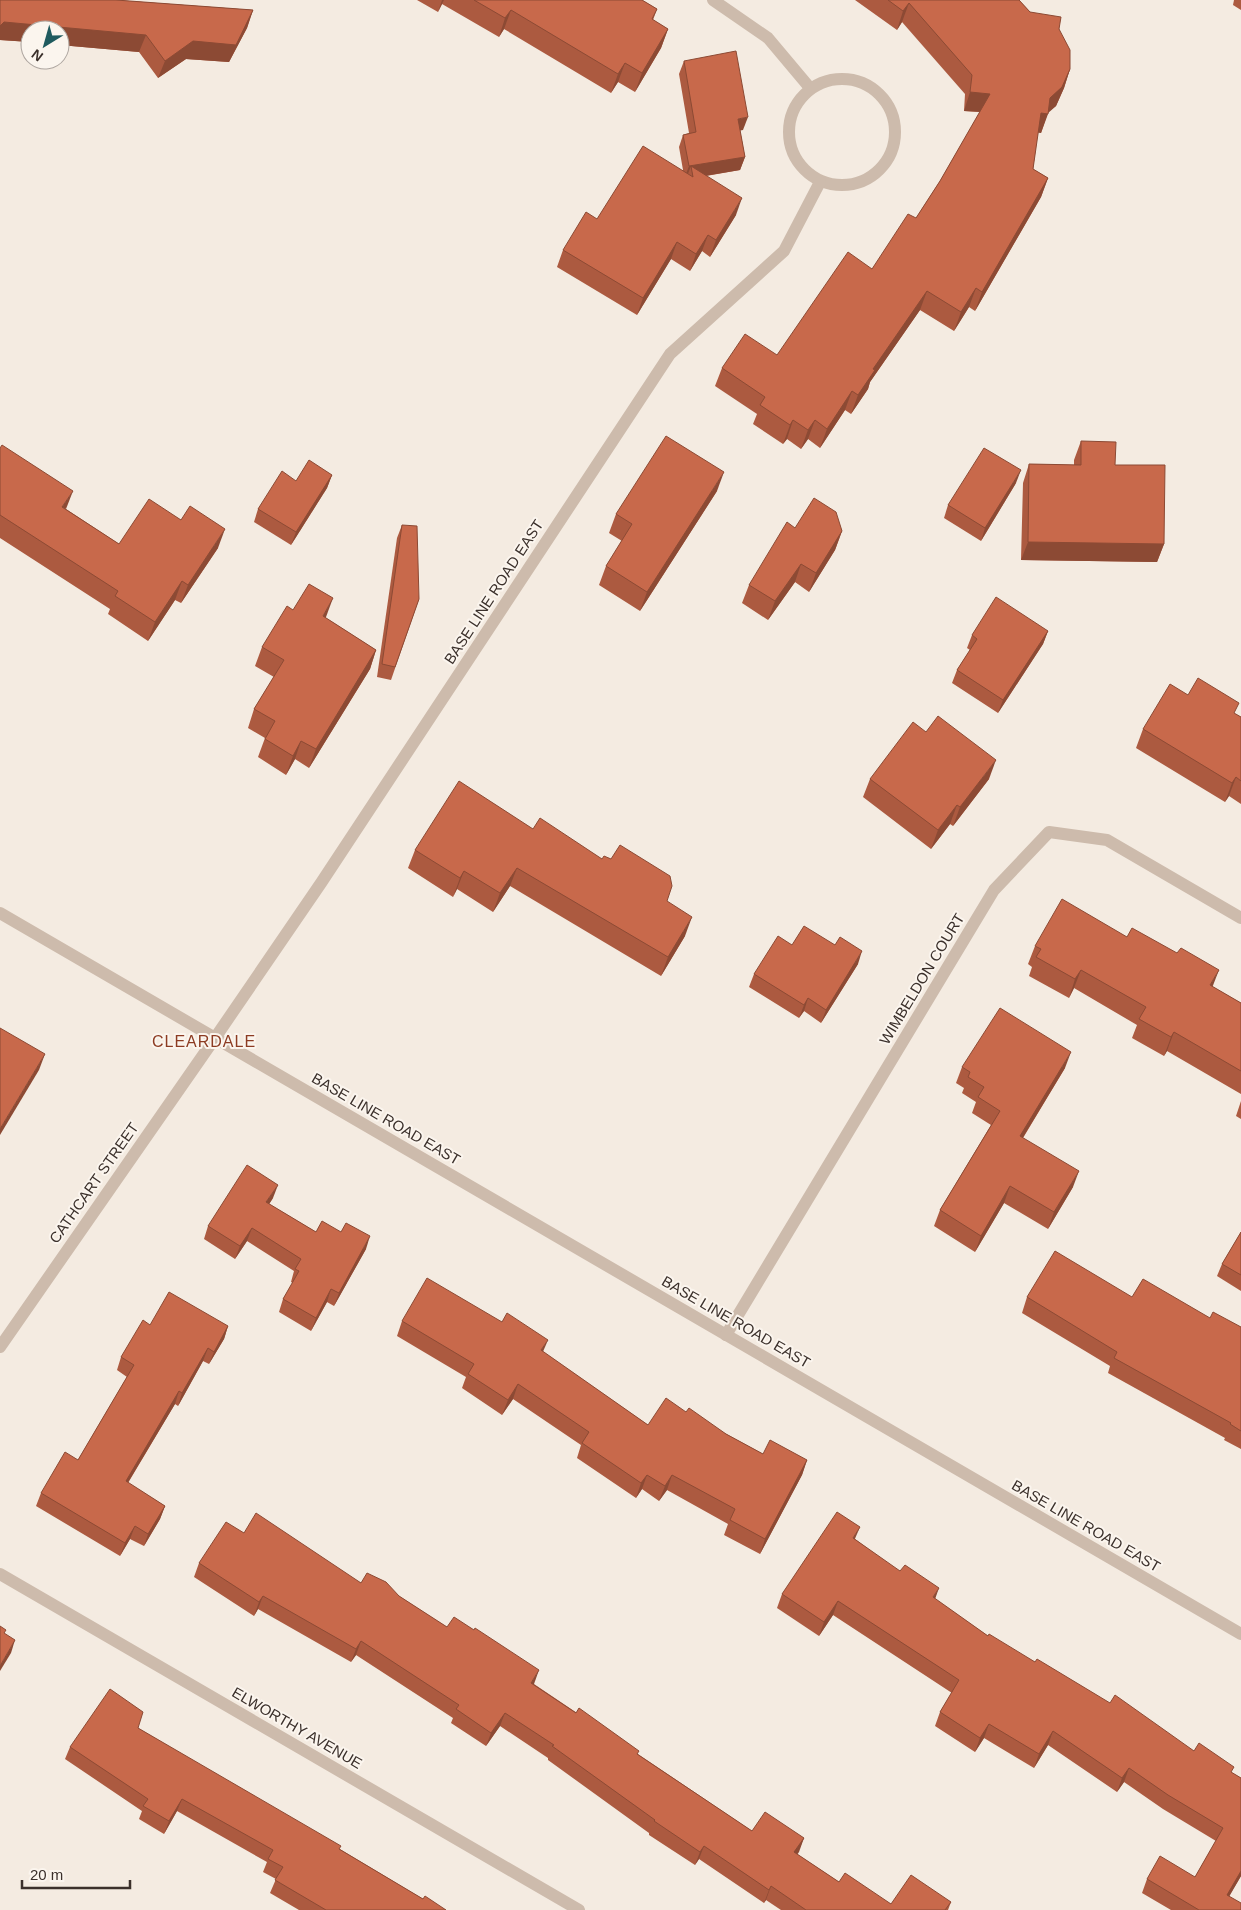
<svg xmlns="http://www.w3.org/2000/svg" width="1241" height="1910" viewBox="0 0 1241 1910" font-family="Arial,sans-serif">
	<rect width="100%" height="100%" fill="#f4ebe1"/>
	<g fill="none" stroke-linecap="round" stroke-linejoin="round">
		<g stroke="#cdbbac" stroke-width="12">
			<path d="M713 0 768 38 810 88"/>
			<circle cx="842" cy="132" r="53"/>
			<path d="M0 913 1241 1634"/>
			<path d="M726 1335 994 890 1049 832 1107 840 1241 918"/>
			<path d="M0 1347 215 1038 321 883 670 354 784 251 820 182"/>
			<path d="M0 1574 579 1910"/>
		</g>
	</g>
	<g fill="#ac5a40">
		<path d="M0 0H116L253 10 247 28 229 62 186 59 158 78 139 52 60 45V30H30V42L0 40Z"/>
		<path d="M417 0H642L657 9 653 20 668 29 661 48 635 92 618 82 611 93 504 29 499 37 442 4 438 12Z"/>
		<path d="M855 0H1019L1030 12 1059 29 1070 69 1064 88 1056 106 1048 112 1041 133 1038 132 1033 169 1048 178 1041 197 975 311 969 307 954 331 920 310 870 382 868 389 851 414 845 410 820 448 808 439 801 449 787 439 783 444 753 424 757 414 715 386 722 368 777 355 872 269 916 218 940 181 980 112 964 111 965 94 902 22 897 30Z"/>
		<path d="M1234 0H1241V10L1233 5Z"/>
		<path d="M684 61 743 130H740L745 157 740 170 706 176 736 215 710 257 702 251 690 271 671 259 637 315 557 267 563 250 683 170 679 147 683 135 689 133 679 74Z"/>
		<path d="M1081 441 1115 465 1164 544 1157 562 1021 560 1023 483 1029 464 1074 465V460Z"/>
		<path d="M0 448 66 509 119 544 218 548 181 603 175 600 148 641 108 614 110 609 0 538Z"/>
		<path d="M332 475 327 488 291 545 254 522 258 509 296 481Z"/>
		<path d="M1016 483 981 541 944 518 948 505Z"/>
		<path d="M717 491 640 611 599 585 606 566 622 541 609 533 616 514Z"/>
		<path d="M402 525 419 599 391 680 377 677 397 538Z"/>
		<path d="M795 528 842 531 835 550 809 592 795 582 768 620 742 603 749 585Z"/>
		<path d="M293 610 326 618 376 650 370 669 309 768 295 759 286 775 258 757 265 738 248 728 254 709 274 677 255 666 262 647Z"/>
		<path d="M1048 631 1043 644 998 713 952 683 957 670 970 650 967 648 972 635Z"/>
		<path d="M1188 695 1235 714 1241 717V804L1229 796 1225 802 1136 748 1143 729Z"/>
		<path d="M870 779H989L953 826 950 824 931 849 863 797Z"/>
		<path d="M533 829 667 901 685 936 661 976 510 886 493 912 457 889 453 897 408 868 415 850Z"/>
		<path d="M792 945 858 964 821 1023 804 1011 799 1018 749 987 754 974Z"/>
		<path d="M1035 946 1213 987 1241 1003V1094L1167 1051 1164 1056 1132 1038 1137 1025 1074 988 1069 998 1029 976 1032 967 1028 964Z"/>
		<path d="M962 1067 1065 1068 1023 1138 1073 1187 1048 1229 1004 1203 975 1252 934 1226 940 1210 991 1125 972 1113 976 1102 962 1093 964 1088 956 1083Z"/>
		<path d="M1241 1101V1119L1236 1116Z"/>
		<path d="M273 1198 269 1204 316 1232 366 1249 334 1306 327 1302 311 1331 279 1312 283 1299 293 1283 291 1282 294 1271 247 1241 235 1259 204 1239 208 1226Z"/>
		<path d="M1241 1232V1291L1217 1276 1222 1264Z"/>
		<path d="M1027 1297H1132L1241 1327V1449L1224 1440 1225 1438 1108 1373 1110 1366 1022 1313Z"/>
		<path d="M402 1321 543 1352 648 1425 686 1412 763 1454 807 1460 802 1475 760 1554 724 1535 728 1524 667 1490 659 1501 642 1489 636 1498 577 1458 581 1445 513 1399 502 1415 462 1388 466 1377 397 1336Z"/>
		<path d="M228 1326 224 1339 209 1364 203 1361 178 1406 175 1404 128 1483 165 1506 160 1519 144 1546 130 1539 120 1556 36 1506 41 1493 78 1460 127 1377 117 1370 121 1357Z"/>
		<path d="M244 1533 361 1583 399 1596 534 1684 752 1831 804 1838 797 1854 839 1882 891 1904 951 1902 948 1910H781L766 1900 764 1903 699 1859 695 1865 649 1835V1833L548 1760V1758L500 1726 486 1746 451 1723 453 1718 356 1655 351 1662 258 1609 254 1616 194 1577 199 1563Z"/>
		<path d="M855 1539 935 1599 988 1636 1194 1751 1241 1778V1876L1229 1896 1241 1910H1171L1142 1893 1147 1879 1195 1877 1216 1841 1163 1809 1124 1782 1117 1792 1048 1745 1034 1768 984 1738 975 1752 935 1726 940 1712 952 1693 833 1615 819 1636 777 1608 782 1594Z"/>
		<path d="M138 1728 423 1899 446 1910H299L270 1893 276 1879 263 1872 267 1862 177 1811 164 1834 139 1819 142 1811 65 1759 70 1747Z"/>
	</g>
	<g fill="#8c4a34">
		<path d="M442 0H444L438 12Z"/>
		<path d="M909 3 902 22 897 30 903 11Z"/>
		<path d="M253 10 247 28 229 62 186 59 158 78 165 61 193 41Z"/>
		<path d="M511 10 504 29 499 37 505 18Z"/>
		<path d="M4 22 146 35 139 52 60 45V30H30V42L0 40V26Z"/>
		<path d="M668 29 661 48 635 92 642 73Z"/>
		<path d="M625 63 618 82 611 93 618 74Z"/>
		<path d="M1070 69 1064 88 1056 106 1047 114H1048L1041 133 1034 132 1041 113 1050 98Z"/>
		<path d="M970 92 990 94 983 112 964 111Z"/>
		<path d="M748 117 743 130 733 132 738 119Z"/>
		<path d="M745 157 740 170 692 178 693 177 691 166 686 179H684L689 166Z"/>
		<path d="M1048 178 1041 197 975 311 982 292Z"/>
		<path d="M742 198 736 215 710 257 716 240Z"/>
		<path d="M708 235 702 251 690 271 696 254Z"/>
		<path d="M677 242 671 259 637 315 643 298Z"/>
		<path d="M976 288 969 307 954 331 961 312Z"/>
		<path d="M927 291 920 310 870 382 868 389 851 414 858 395 873 369Z"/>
		<path d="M852 391 845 410 820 448 827 429Z"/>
		<path d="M793 420 787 439 783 444 790 425Z"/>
		<path d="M815 420 808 439 801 449 808 430Z"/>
		<path d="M1021 470 1016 483 981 541 985 528Z"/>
		<path d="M724 472 717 491 640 611 647 592Z"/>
		<path d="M332 475 327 488 291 545 296 532Z"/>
		<path d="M73 491 66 509 62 507Z"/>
		<path d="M225 529 218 548 181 603 188 585Z"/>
		<path d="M842 531 835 550 809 592 816 573Z"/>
		<path d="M1028 542 1164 544 1157 562 1021 560Z"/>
		<path d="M801 564 795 582 768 620 775 601Z"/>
		<path d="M182 581 175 600 148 641 155 622Z"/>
		<path d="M333 598 326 617 316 635 323 616Z"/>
		<path d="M1048 631 1043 644 998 713 1003 700Z"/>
		<path d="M376 650 370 669 309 768 316 749Z"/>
		<path d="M301 741 295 759 286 775 293 756Z"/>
		<path d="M996 760 989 779 953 826 960 807Z"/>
		<path d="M1236 777 1229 796 1225 802 1232 783Z"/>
		<path d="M957 805 950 824 931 849 938 830Z"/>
		<path d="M517 868 510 886 493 912 500 893Z"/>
		<path d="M464 871 457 889 453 897 460 878Z"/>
		<path d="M692 917 685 936 661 976 668 957Z"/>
		<path d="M862 951 858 964 821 1023 826 1010Z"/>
		<path d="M1081 970 1074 988 1069 998 1075 979Z"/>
		<path d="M1219 970 1212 988 1210 985Z"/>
		<path d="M808 998 804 1011 799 1018 804 1005Z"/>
		<path d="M1174 1032 1167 1051 1164 1056 1171 1037Z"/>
		<path d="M1071 1052 1065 1068 1014 1152 1020 1136Z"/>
		<path d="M45 1054 39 1070 0 1135V1129Z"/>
		<path d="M1079 1171 1073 1187 1048 1229 1054 1212Z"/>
		<path d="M278 1185 273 1198 262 1215 266 1202Z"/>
		<path d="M1010 1186 1004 1203 975 1252 981 1236Z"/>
		<path d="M252 1228 247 1241 235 1259 240 1246Z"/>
		<path d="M370 1236 366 1249 334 1306 339 1293Z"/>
		<path d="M331 1289 327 1302 311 1331 316 1318Z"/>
		<path d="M228 1326 224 1339 209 1364 214 1352Z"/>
		<path d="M548 1340 542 1354 541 1350Z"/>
		<path d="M208 1348 203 1361 178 1406 182 1393Z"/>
		<path d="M518 1384 513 1399 502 1415 508 1400Z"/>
		<path d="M179 1391 175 1404 121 1494 126 1481Z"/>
		<path d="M807 1460 802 1475 760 1554 765 1539Z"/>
		<path d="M647 1475 642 1489 636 1498 641 1483Z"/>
		<path d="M672 1475 667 1490 659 1501 665 1486Z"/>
		<path d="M165 1506 160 1519 144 1546 148 1534Z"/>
		<path d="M135 1526 130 1539 120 1556 125 1543Z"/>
		<path d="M860 1527 854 1541 853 1538Z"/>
		<path d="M939 1588 934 1602 933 1597Z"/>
		<path d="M263 1596 258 1609 254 1616 259 1602Z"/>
		<path d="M838 1601 833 1615 819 1636 824 1622Z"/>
		<path d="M15 1640 11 1653 0 1671V1666Z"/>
		<path d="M361 1641 356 1655 351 1662 356 1649Z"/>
		<path d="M539 1670 534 1684 526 1696 531 1683Z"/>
		<path d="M505 1713 500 1726 486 1746 491 1733Z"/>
		<path d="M989 1724 984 1738 975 1752 980 1738Z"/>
		<path d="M1053 1731 1048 1745 1034 1768 1039 1754Z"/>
		<path d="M1129 1768 1124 1782 1117 1792 1122 1778Z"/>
		<path d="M182 1799 177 1811 164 1834 169 1821Z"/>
		<path d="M804 1838 799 1852 789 1866 794 1852Z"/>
		<path d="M704 1846 699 1859 695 1865 700 1852Z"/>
		<path d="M1241 1871V1876L1222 1909 1227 1895Z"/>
		<path d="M771 1886 766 1900 764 1903 769 1890Z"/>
	</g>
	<g fill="#c8694b" stroke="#8c4a34">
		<path d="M0 0H116L253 10 236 45 193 41 165 61 146 35 4 22 0 26Z"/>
		<path d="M474 0H642L657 9 652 19 668 29 642 73 625 63 618 74 511 10 505 18Z"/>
		<path d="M888 0H1019L1030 12 1061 17 1059 29 1070 50V69L1062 87 1050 98 1048 114 1041 113 1033 169 1048 178 982 292 976 288 961 312 927 291 873 369 875 370 858 395 852 391 827 429 815 420 808 430 793 420 790 425 760 405 765 397 722 368 745 334 777 355 848 252 872 269 908 214 916 218 940 181 990 94 970 92 972 75 909 3 903 11Z"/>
		<path d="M736 51 748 117 738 119 745 157 689 166 683 135 696 132 684 61Z"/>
		<path d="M643 146 693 177 691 166 742 198 716 240 708 235 696 254 677 242 643 298 563 250 586 212 597 219Z"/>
		<path d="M666 436 724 472 647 592 606 566 632 524 616 514Z"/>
		<path d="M1081 441 1116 442 1115 465H1165L1164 544 1028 542 1029 464 1081 465Z"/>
		<path d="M2 445 73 491 62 507 119 544 149 499 181 520 190 506 225 529 188 585 182 581 155 622 115 596 118 591 0 515V448Z"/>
		<path d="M984 448 1021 470 985 528 948 505Z"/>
		<path d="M309 460 332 475 296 532 258 509 282 471 296 481Z"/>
		<path d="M814 498 836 512 842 531 816 573 801 564 775 601 749 585 787 522 795 528Z"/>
		<path d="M402 525 417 526 419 599 395 667 382 664Z"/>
		<path d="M309 584 333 598 323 616 376 650 316 749 301 741 293 756 265 739 275 721 254 709 284 660 262 647 287 606 293 610Z"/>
		<path d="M996 597 1048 631 1003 700 957 670 977 639 972 635Z"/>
		<path d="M1198 678 1239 703 1234 713 1241 717V781L1236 777 1232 783 1143 729 1170 684 1188 695Z"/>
		<path d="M938 716 996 760 960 807 957 805 938 830 870 779 913 722 926 732Z"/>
		<path d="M459 781 533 829 540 818 602 859 604 856 611 859 620 845 670 876 672 886 667 901 692 917 668 957 517 868 500 893 464 871 460 878 415 850Z"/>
		<path d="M1062 899 1127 937 1132 928 1177 953 1181 948 1219 970 1210 985 1241 1003V1071L1174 1032 1171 1037 1139 1019 1146 1007 1081 970 1075 979 1036 957 1041 949 1035 946Z"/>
		<path d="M804 926 835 945 840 937 862 951 826 1010 808 998 804 1005 754 974 778 936 792 945Z"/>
		<path d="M1000 1008 1071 1052 1020 1136 1079 1171 1054 1212 1010 1186 981 1236 940 1210 1000 1111 978 1097 984 1087 968 1077 970 1072 962 1067Z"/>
		<path d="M0 1028 45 1054 0 1129Z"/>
		<path d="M247 1165 278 1185 266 1202 316 1232 322 1221 341 1232 346 1223 370 1236 339 1293 331 1289 316 1318 283 1299 299 1271 295 1269 301 1259 252 1228 240 1246 208 1226Z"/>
		<path d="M1241 1232V1275L1222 1264Z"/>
		<path d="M1055 1251 1132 1297 1143 1279 1210 1318 1213 1312 1241 1327V1431L1230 1424 1231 1423 1114 1358 1117 1352 1027 1297Z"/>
		<path d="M427 1278 502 1322 507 1313 548 1340 541 1350 648 1425 666 1398 686 1412 689 1408 726 1434 763 1454 770 1440 807 1460 765 1539 730 1520 735 1509 672 1475 665 1486 647 1475 641 1483 582 1443 589 1432 518 1384 508 1400 468 1374 474 1364 402 1321Z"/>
		<path d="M169 1292 228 1326 214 1352 208 1348 182 1393 179 1391 126 1481 165 1506 148 1534 135 1526 125 1543 41 1493 65 1452 78 1460 134 1365 121 1357 143 1320 150 1325Z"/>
		<path d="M837 1512 860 1527 853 1538 900 1571 905 1565 939 1588 933 1597 988 1636 989 1634 1035 1662 1037 1659 1110 1703 1115 1695 1194 1751 1199 1743 1234 1767 1231 1772 1241 1778V1871L1227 1895 1241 1903V1910H1199L1147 1879 1160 1856 1195 1877 1223 1828 1168 1795 1129 1768 1122 1778 1053 1731 1039 1754 989 1724 980 1738 940 1712 959 1680 838 1601 824 1622 782 1594Z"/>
		<path d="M256 1513 361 1583 367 1573 386 1582 399 1596 447 1627 454 1617 474 1630 475 1628 539 1670 531 1683 576 1713 579 1708 639 1751 637 1754 752 1831 765 1812 804 1838 794 1852 839 1882 845 1873 891 1904 911 1875 951 1902 945 1910H806L771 1886 769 1890 704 1846 700 1852 654 1821 655 1820 552 1746 554 1745 505 1713 491 1733 456 1709 459 1705 361 1641 356 1649 263 1596 259 1602 199 1563 226 1522 244 1533Z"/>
		<path d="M0 1626 6 1630 4 1633 15 1640 0 1666Z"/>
		<path d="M110 1689 143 1712 138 1728 341 1846 339 1849 423 1899 425 1896 446 1910H326L275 1880 283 1867 268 1859 273 1850 182 1799 169 1821 143 1806 148 1799 70 1747Z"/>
	</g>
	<g text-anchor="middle" stroke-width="4" stroke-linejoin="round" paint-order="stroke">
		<g font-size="15" fill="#3b302b" stroke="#fbf5ee">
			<text transform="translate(494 592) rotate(-57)" y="5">BASE LINE ROAD EAST</text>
			<text transform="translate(922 979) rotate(-59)" y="5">WIMBELDON COURT</text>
			<text transform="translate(386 1119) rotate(30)" y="5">BASE LINE ROAD EAST</text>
			<text transform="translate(94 1183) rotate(-55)" y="5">CATHCART STREET</text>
			<text transform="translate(736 1322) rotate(30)" y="5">BASE LINE ROAD EAST</text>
			<text transform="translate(1086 1526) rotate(30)" y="5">BASE LINE ROAD EAST</text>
			<text transform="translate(297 1728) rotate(30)" y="5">ELWORTHY AVENUE</text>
		</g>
		<g font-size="16" letter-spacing="1" fill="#8c3b22" stroke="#fbf5ee">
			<text x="204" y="1047">CLEARDALE</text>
		</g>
	</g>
	<g transform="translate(45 45) rotate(217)"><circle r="24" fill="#fbf5ee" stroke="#aea6a0"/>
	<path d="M0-4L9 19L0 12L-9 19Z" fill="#1f5a5e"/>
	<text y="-8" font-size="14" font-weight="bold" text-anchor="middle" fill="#3b302b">N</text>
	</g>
	<path d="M22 1880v8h108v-8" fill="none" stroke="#3b302b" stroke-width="2.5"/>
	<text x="30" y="1880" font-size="15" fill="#3b302b" stroke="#fbf5ee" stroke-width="4" paint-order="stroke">20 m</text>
</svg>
